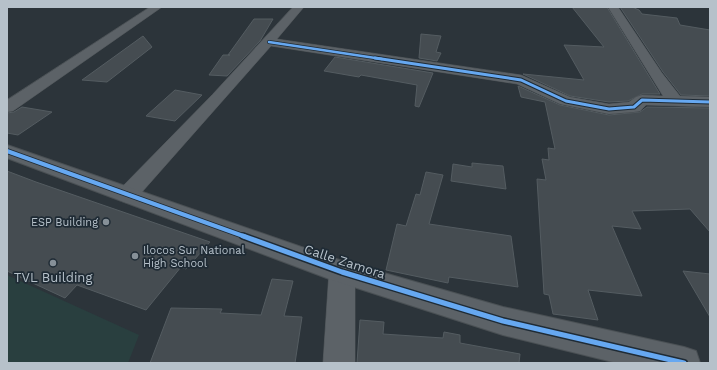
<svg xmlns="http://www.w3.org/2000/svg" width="717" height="370" viewBox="0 0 717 370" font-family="'Work Sans',sans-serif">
	<rect width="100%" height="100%" fill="#2c343a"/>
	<path fill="#293f3f" d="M7 275 139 335 128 363H7Z"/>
	<g fill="#454c51" stroke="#545c61">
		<path d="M572 7H607L660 94H642L628 101 609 102 570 96 523 74 584 80 564 45 604 47Z"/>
		<path d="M620 7H632L639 10 642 14 677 18 680 25 710 30V96L681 95 663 72Z"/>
		<path d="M254 19H273L260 41 227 76 209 75 223 55H230H228Z"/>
		<path d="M421 34 441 36 436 52 441 53 437 61 419 58Z"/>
		<path d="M143 36 152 47 107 82 82 80Z"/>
		<path d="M335 57 433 73 419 107 415 106 417 85 361 75 359 77 324 71Z"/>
		<path d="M518 86 560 105 609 115 640 112 647 107 710 108V232L690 209 632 211 641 229 612 226 642 296 588 290 598 320 553 314 549 295 544 294 537 179 546 180 542 159 549 160 548 148 555 149 545 102 521 97Z"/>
		<path d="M175 90 202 95 175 121 146 116Z"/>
		<path d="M22 107 52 112 18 135 7 133V113L14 112Z"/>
		<path d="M472 163 503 166 506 189 451 181 453 164 472 167Z"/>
		<path d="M7 171 36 182 210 242 186 269 181 267 146 310 77 285 65 298 7 271Z"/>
		<path d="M426 172 443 175 429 224 511 236 518 287 449 277 448 283 386 270 397 224 406 226 416 194 420 195Z"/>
		<path d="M683 271 710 274V317Z"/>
		<path d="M272 279 293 281 284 316 302 317 295 363H150L171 308 222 309 220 313 261 315Z"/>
		<path d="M360 320 384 322 383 334 443 338 444 332 460 335V343L520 354 519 363H357Z"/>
	</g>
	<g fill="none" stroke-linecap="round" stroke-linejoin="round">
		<defs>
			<g id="minor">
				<path d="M150 7H162L13 111 7 112V100Z"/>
				<path d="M293 7H304L277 39 521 75 570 97 609 104 629 102 636 97 642 95 663 96 608 7H618L662 73 680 96 710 97V107L646 105 640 111 634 112 609 114 560 104 517 84 271 46 135 200 127 203 119 200 116 195 119 190 212 95Z"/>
				<path d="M342 261 351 264 355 272V363H323L329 272 333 264Z"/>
			</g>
			<path id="tertiary" d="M7 145 342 261 503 307 684 347 696 351 700 363H617L503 335 332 280 7 158Z"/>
		</defs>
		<use href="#minor" stroke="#4a5054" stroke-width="1"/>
		<use href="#tertiary" stroke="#4a5054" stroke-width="2"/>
		<use href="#minor" fill="#5c6267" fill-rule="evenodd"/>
		<use href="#tertiary" fill="#5c6267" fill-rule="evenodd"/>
		<defs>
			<path id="cycleway-far3" d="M269 42 382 59"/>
			<path id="cycleway-far2" d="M375 58 521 80 566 101 609 109 634 107 642 100 710 102"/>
			<path id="cycleway-far1" d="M7 151 246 237"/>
			<path id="cycleway" d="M243 236 342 272 503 321 684 363"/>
		</defs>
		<use href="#cycleway-far3" stroke="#1f2b35" stroke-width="4"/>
		<use href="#cycleway-far2" stroke="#1f2b35" stroke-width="5"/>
		<use href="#cycleway-far1" stroke="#1f2b35" stroke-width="6"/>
		<use href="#cycleway" stroke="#1f2b35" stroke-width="8"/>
		<use href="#cycleway-far3" stroke="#66a8f1" stroke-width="2.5"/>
		<use href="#cycleway-far2" stroke="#66a8f1" stroke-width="3"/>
		<use href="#cycleway-far1" stroke="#66a8f1" stroke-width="4"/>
		<use href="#cycleway" stroke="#66a8f1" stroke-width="5"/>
	</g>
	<g fill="#869098" stroke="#1f2b35" stroke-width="1.5">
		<circle cx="106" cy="222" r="4"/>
		<circle cx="135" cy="256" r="4"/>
		<circle cx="53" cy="263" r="4"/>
	</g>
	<g text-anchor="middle" stroke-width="3.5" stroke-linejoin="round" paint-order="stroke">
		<g font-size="11" fill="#b6c1ca" stroke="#1f2b35" text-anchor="end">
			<text x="98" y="226">ESP Building</text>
			<text x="143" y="254" text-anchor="start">Ilocos Sur National<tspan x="143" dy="13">High School</tspan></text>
		</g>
		<g font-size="13" fill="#b6c1ca" stroke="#1f2b35">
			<text transform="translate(345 261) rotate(18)" y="5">Calle Zamora</text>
		</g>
		<g font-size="13" fill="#b6c1ca" stroke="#1f2b35">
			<text x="53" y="282">TVL Building</text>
		</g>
	</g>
	<rect width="717" height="370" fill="none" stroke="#b6c1ca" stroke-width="16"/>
</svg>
